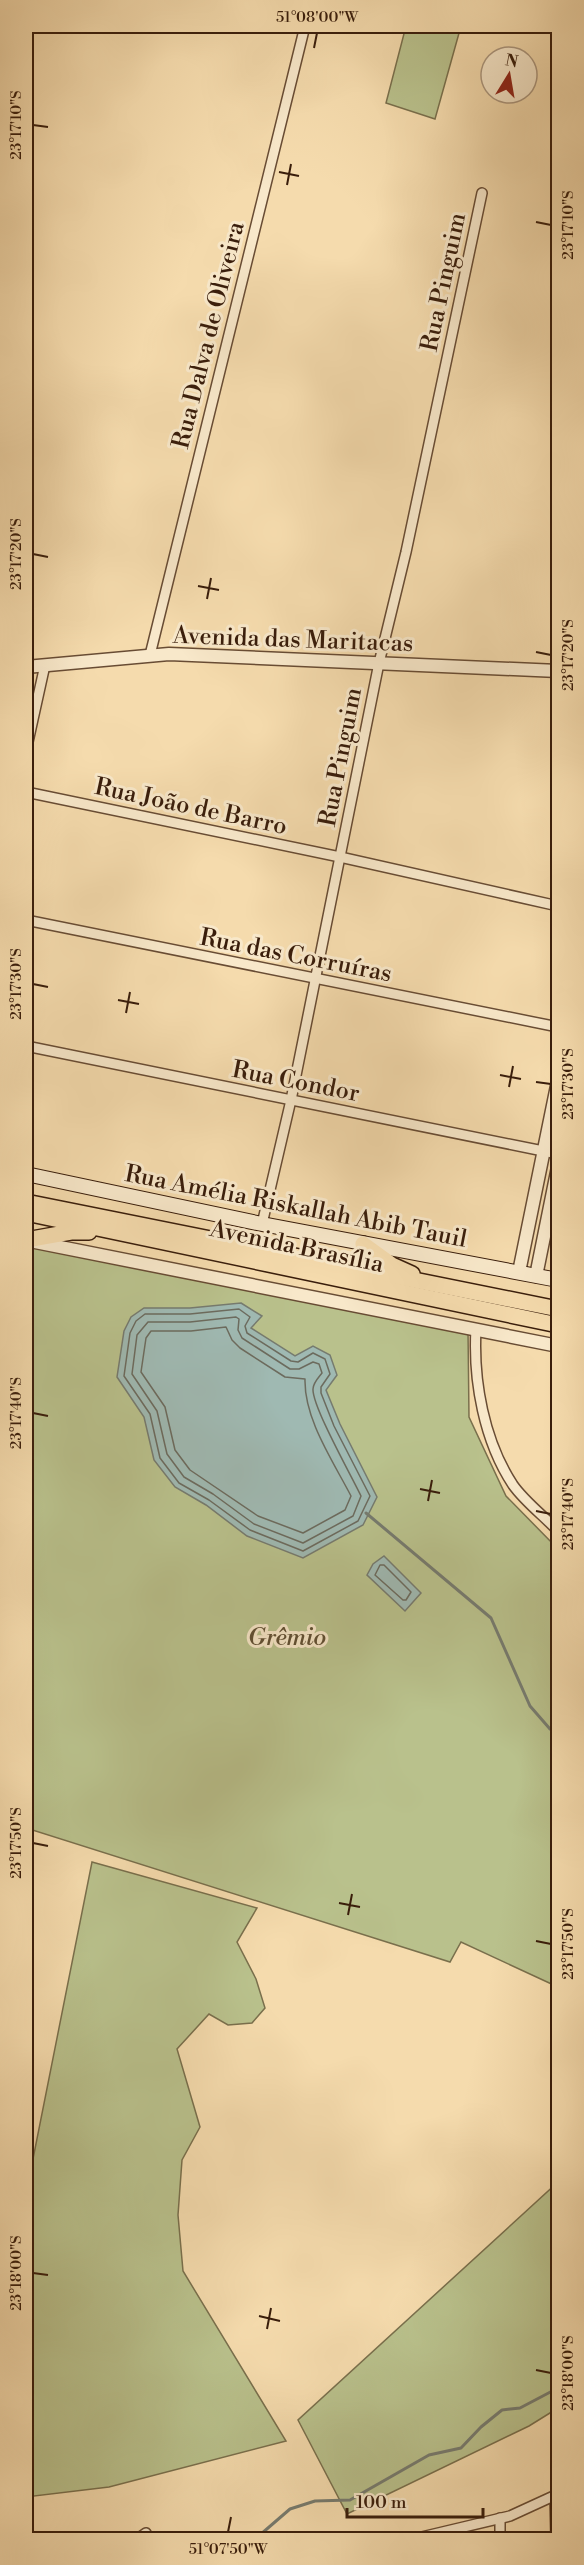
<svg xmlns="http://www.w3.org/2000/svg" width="584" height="2565" viewBox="0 0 584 2565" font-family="'Libre Bodoni',serif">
	<rect width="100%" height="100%" fill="#f5dbad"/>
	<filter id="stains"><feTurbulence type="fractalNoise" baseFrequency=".00333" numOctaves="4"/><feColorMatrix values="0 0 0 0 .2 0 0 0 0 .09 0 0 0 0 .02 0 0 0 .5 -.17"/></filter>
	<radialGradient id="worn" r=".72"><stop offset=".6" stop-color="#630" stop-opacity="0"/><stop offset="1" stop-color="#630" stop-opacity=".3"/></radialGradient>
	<g fill="#b9c18c" stroke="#796f4c" stroke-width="1.5">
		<path d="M406 26H461L435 119 386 103Z"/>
		<path d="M26 1244 468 1330 469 1417 506 1496 558 1549V1987L461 1942 450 1962 26 1828Z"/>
		<path d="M92 1862 257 1908 237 1942 256 1979 265 2008 252 2023 228 2025 209 2014 177 2049 200 2127 182 2160 178 2215 183 2271 286 2441 109 2487 26 2497V2194Z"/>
		<path d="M558 2182V2408L529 2426 347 2514 298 2420Z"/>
	</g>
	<g fill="#9fb9b2" stroke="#767b6f" stroke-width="1.5">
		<path d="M241 1303 262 1316 251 1328 295 1356 313 1346 330 1355 337 1375 326 1390 340 1424 377 1497 363 1525 303 1558 247 1536 206 1505 175 1487 154 1460 144 1417 117 1377 124 1331 131 1317 144 1308H190Z"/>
		<path d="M384 1556 421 1593 405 1611 367 1575 373 1564Z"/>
	</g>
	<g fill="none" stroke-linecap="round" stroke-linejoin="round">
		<g stroke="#6c6b5e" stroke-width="1.5">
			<path d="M239 1309 250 1317 245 1326 247 1333 291 1361 298 1362 313 1353 325 1359 330 1374 321 1387V1393L334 1426 370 1496 358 1521 303 1551 250 1530 209 1500 179 1483 160 1458 150 1414 124 1376 130 1333 136 1321 145 1314H190Z"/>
			<path d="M236 1317 239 1319 238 1330 242 1338 290 1369H299L313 1362 319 1364 322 1373C318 1378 313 1383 313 1389 312 1406 352 1477 361 1496L353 1516 303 1543 254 1524 213 1494 184 1477 167 1454 157 1411 132 1374 137 1335 148 1322H190Z"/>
			<path d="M226 1327 232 1340 240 1348 285 1377 305 1379C304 1419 333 1461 351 1496L345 1510 303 1533 258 1516 190 1470 175 1450 165 1407 141 1372 146 1338 151 1331H191Z"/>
			<path d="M380 1565H384L411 1592 406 1600H403L375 1575Z"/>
		</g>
		<g stroke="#767b6f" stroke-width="3">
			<path d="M366 1513 491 1618 530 1706 550 1729 558 1734"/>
			<path d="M254 2540 290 2509 315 2501 350 2500 429 2455 461 2448 481 2427 502 2410 520 2408 558 2388"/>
		</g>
		<defs>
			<g id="minor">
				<path d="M150 655 305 26"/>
				<path d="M26 751 45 665"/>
				<path d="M26 792 340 857 558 906"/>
				<path d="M26 920 558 1027"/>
				<path d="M26 1046 558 1154"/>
				<path d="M262 1224 291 1100 379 663 406 552 482 193"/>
				<path d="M476 1329C473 1381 484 1441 513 1485 525 1502 544 1516 558 1531"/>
				<path d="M555 2496 556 2540"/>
				<path d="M500 2518V2540"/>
				<path d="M136 2540 146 2533"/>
				<path d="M409 2540 510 2516 558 2494"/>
			</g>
			<g id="tertiary">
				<path d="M26 667 169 654 558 671"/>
				<path d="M30 1241 558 1346"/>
				<path d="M519 1272 558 1081"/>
				<path d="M536 1276 558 1167"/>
			</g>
			<path id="secondary" d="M26 1174 262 1224 558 1280"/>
			<g id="trunk">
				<path d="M26 1202 558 1309"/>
				<path d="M26 1213 558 1325"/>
				<path d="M26 1240 71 1232H89"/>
				<path d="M363 1244 392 1265 412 1274"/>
			</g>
		</defs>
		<use href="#minor" stroke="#684c34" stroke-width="12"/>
		<use href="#tertiary" stroke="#684c34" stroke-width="15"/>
		<use href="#secondary" stroke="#391d0b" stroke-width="16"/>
		<use href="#trunk" stroke="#391d0b" stroke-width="18"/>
		<use href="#minor" stroke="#f8e8ca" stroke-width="9"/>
		<use href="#tertiary" stroke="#f8e8ca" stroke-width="12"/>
		<use href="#secondary" stroke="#f8e8ca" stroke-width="14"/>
		<use href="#trunk" stroke="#f5dbad" stroke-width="15"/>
	</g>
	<path fill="none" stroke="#391d0b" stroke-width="2" d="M314 48 317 33M33 125 48 127M279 172 299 176M287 185 291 164M536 222 551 225M33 554 48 557M198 586 219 590M207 599 211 578M536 652 551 655M33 984 48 987M118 1000 139 1004M126 1013 130 992M500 1075 521 1079M536 1082 551 1084M509 1087 513 1066M33 1413 48 1416M420 1489 440 1493M428 1501 432 1480M536 1511 551 1514M33 1843 48 1846M339 1903 360 1907M348 1915 352 1894M536 1941 551 1944M33 2273 48 2275M259 2316 280 2321M267 2329 271 2308M536 2370 551 2373M228 2532 231 2517"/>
	<g text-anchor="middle" stroke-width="6" stroke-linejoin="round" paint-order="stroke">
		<g font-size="24" fill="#391d0b" stroke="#f8e8ca">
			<text transform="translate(443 282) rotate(-78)" y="8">Rua Pinguim</text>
			<text transform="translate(208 335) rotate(-76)" y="8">Rua Dalva de Oliveira</text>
			<text transform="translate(293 639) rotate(2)" y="8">Avenida das Maritacas</text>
			<text transform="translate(340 757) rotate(-79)" y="8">Rua Pinguim</text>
			<text transform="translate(191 806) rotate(12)" y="8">Rua João de Barro</text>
			<text transform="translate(296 955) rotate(11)" y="8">Rua das Corruíras</text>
			<text transform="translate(296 1081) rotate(11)" y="8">Rua Condor</text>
			<text transform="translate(296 1206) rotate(11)" y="8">Rua Amélia Riskallah Abib Tauil</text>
			<text transform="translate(297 1246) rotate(12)" y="8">Avenida Brasília</text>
		</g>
		<g font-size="24" font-style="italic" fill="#5f4e32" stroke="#f8e8ca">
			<text x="287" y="1645">Grêmio</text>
		</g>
	</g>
	<rect width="584" height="2565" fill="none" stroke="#f5dbad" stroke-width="66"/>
	<g transform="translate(509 75) rotate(11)"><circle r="28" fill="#f8e8ca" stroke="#ac977e" stroke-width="1.5"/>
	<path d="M0-4.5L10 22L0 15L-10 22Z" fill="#8f2418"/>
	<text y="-9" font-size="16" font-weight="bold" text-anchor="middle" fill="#391d0b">N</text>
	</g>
	<path d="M347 2508v9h136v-9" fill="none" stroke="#391d0b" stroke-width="3"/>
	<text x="356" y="2508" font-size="18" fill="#391d0b" stroke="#f8e8ca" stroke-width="4.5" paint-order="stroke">100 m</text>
	<rect x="33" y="33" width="518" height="2499" fill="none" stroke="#391d0b" stroke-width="2"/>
	<g font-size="15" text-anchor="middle" fill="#391d0b">
		<text x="317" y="22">51°08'00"W</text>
		<text transform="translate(16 125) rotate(-90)" y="5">23°17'10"S</text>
		<text transform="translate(568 225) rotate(-90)" y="5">23°17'10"S</text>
		<text transform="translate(16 554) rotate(-90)" y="5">23°17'20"S</text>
		<text transform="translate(568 655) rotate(-90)" y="5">23°17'20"S</text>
		<text transform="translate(16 984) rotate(-90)" y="5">23°17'30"S</text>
		<text transform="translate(568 1084) rotate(-90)" y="5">23°17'30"S</text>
		<text transform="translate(16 1413) rotate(-90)" y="5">23°17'40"S</text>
		<text transform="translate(568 1514) rotate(-90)" y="5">23°17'40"S</text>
		<text transform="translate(16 1843) rotate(-90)" y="5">23°17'50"S</text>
		<text transform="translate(568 1944) rotate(-90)" y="5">23°17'50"S</text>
		<text transform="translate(16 2273) rotate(-90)" y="5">23°18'00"S</text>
		<text transform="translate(568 2373) rotate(-90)" y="5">23°18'00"S</text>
		<text x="228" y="2554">51°07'50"W</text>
	</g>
	<rect width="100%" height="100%" filter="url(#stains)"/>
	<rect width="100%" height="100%" fill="url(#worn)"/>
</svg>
